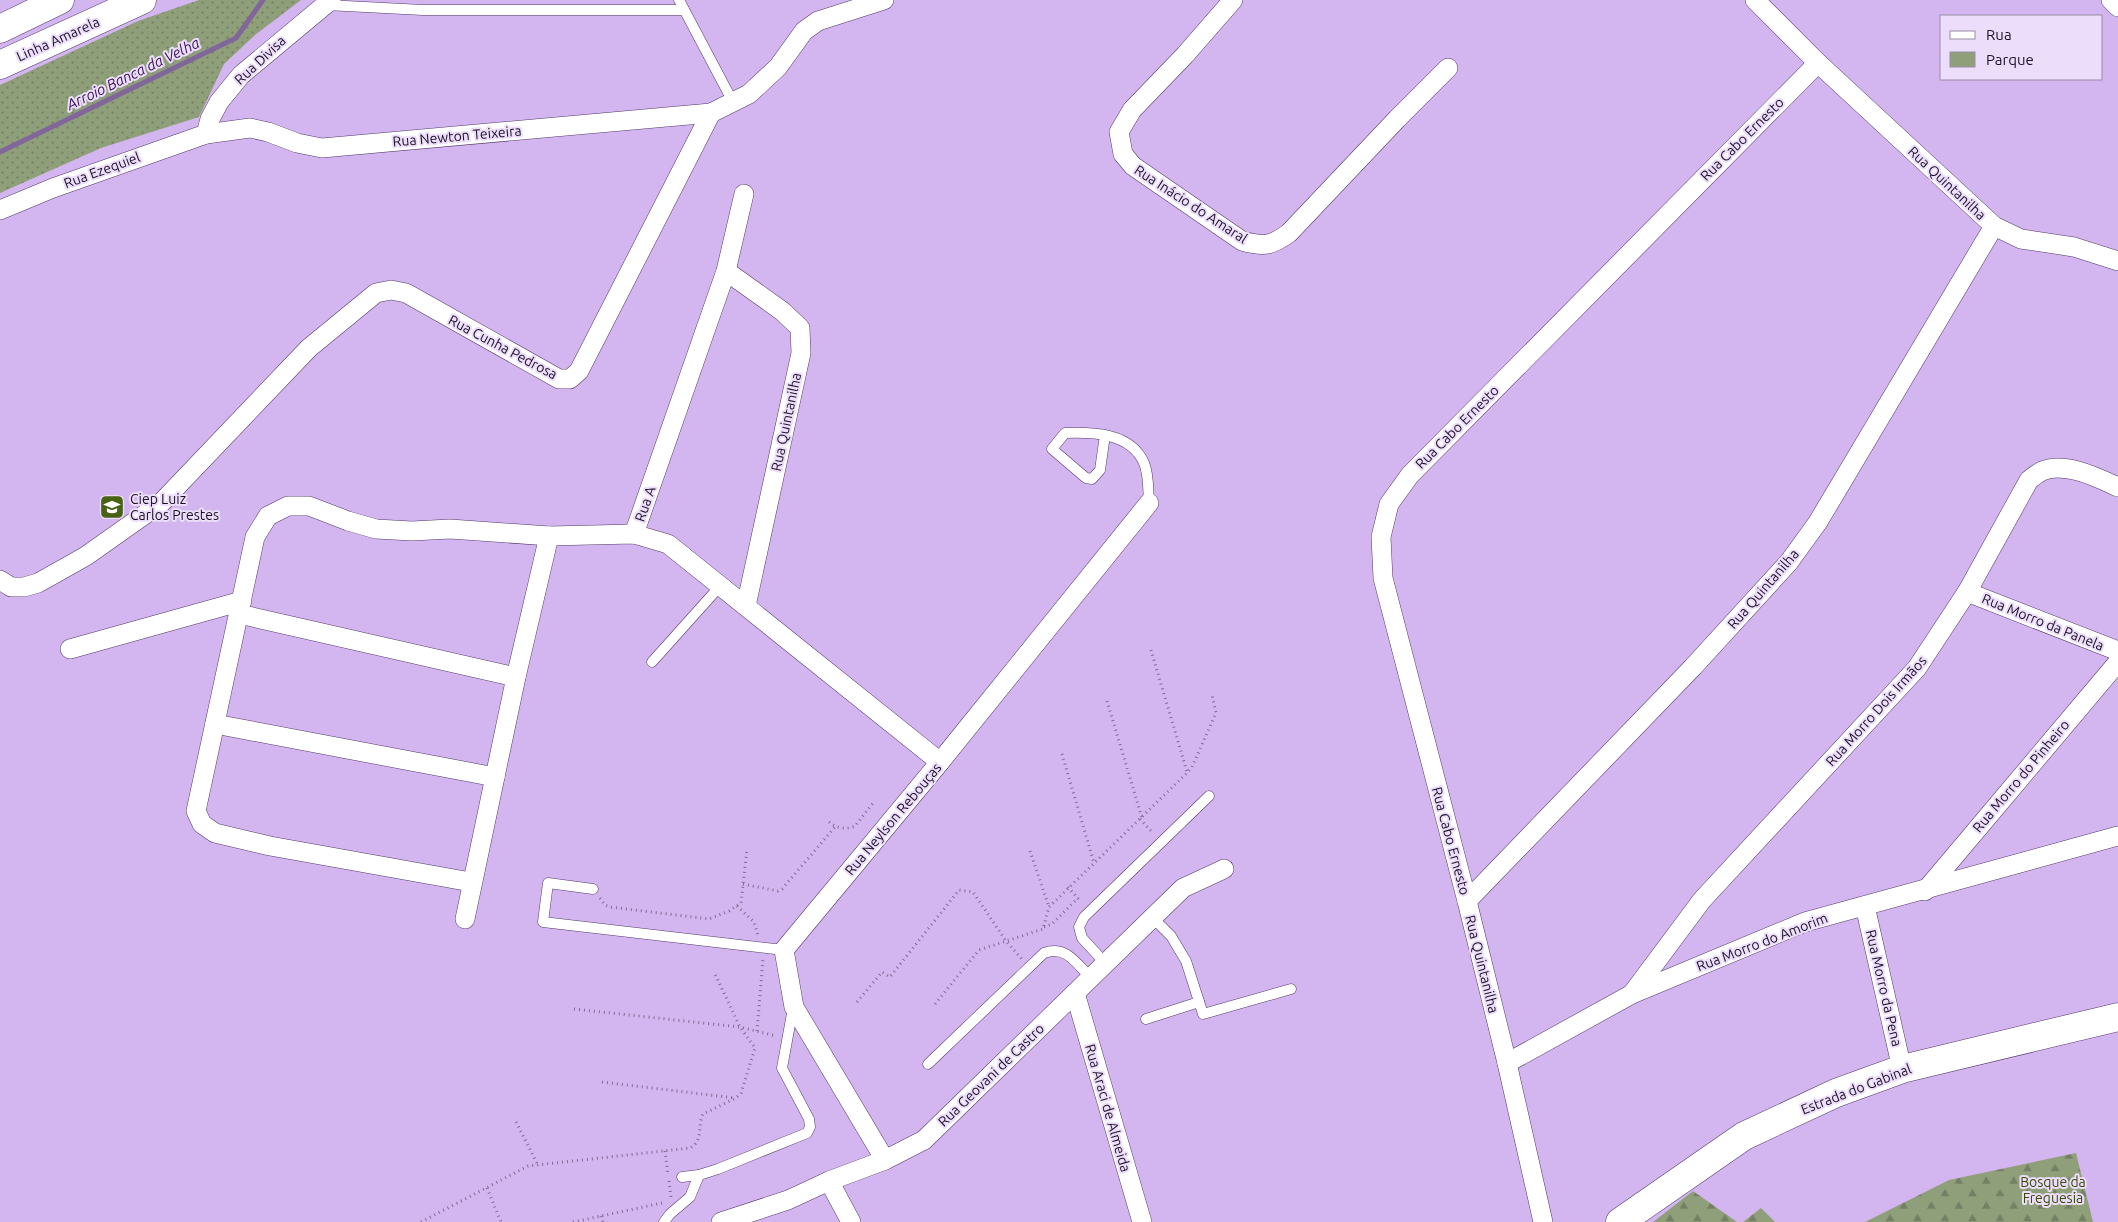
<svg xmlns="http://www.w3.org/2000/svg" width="2118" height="1222" viewBox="0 0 2118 1222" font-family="Ubuntu,sans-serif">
	<defs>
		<pattern id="green-dots" width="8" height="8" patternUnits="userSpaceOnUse" patternTransform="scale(1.25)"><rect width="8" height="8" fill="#8f9f7a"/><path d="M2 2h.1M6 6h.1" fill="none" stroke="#748064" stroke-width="1.8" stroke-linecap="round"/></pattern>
		<pattern id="forest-firs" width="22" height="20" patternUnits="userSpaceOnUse" patternTransform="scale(1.25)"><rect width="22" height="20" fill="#8f9f7a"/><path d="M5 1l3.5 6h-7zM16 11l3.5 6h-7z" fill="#748064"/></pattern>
	</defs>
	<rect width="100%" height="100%" fill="#d3b6ef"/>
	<path fill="url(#green-dots)" d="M199 0H301L255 35 224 64 199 117 101 148 0 193V85L138 21Z"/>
	<g fill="url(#forest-firs)">
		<path d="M2076 1153 2093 1222H1865L1949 1180Z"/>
		<path d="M1693 1191 1737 1222H1653Z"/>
		<path d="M1761 1208 1775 1222H1743Z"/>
	</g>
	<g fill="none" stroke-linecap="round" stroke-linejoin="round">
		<path stroke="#81669c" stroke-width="5" d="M0 152 236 38 263 0"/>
		<defs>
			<g id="lane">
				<path d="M679 0 733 102"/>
				<path d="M326 5 423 10H684"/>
				<path d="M1105 435 1100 470 1092 479 1086 478 1052 449 1065 433C1094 432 1131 433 1144 463 1149 474 1148 491 1149 503"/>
				<path d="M652 662 721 585"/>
				<path d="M593 889 548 883 543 922 784 950"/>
				<path d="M1153 918 1171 936 1186 961 1203 1014 1291 989"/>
				<path d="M1106 964 1082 938 1079 927 1084 917 1209 796"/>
				<path d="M1146 1019 1199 1002"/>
				<path d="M928 1064 1044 953C1066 945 1076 963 1091 978"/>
				<path d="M682 1177 699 1175 718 1169 807 1133 810 1127 809 1119 782 1068 793 1008"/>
				<path d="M664 1222 670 1214 690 1197 699 1175"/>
			</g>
			<g id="street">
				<path d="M1233 0 1185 55 1132 110 1119 132 1123 154 1133 166 1242 241C1264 247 1271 246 1289 233L1397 119 1448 68"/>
				<path d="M1755 0 1818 63 1994 226 2021 239 2074 247 2118 261"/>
				<path d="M2111 0 2118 7"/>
				<path d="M206 134 210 119 219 102 241 75 331 0"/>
				<path d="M0 210 53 188 206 134 250 128 268 132 297 143 322 148 711 113"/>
				<path d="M726 271 782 311 800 328 801 353 746 606"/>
				<path d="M634 534 726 271 744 194"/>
				<path d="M0 580 11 587H24L38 583 86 556 161 503 309 348 376 293 391 290 406 293 559 379H570L579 371 711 113 749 94 778 67 804 31 818 21 884 0"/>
				<path d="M1967 592 2118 651"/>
				<path d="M239 614 516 677"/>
				<path d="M70 649 242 601"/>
				<path d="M215 724 495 777"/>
				<path d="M471 882 270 846 215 833 202 824 196 811 255 537 268 516 288 506H309L348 521 376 529 412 531 450 529 549 536 634 534 668 544 940 762"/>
				<path d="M1925 891 2118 662"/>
				<path d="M1467 901 1383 578 1381 537 1389 504 1410 475 1818 63"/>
				<path d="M1865 906 1902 1069"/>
				<path d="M465 919 516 677 549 536"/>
				<path d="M1075 993 1142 1222"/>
				<path d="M1632 994 1702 900 1917 668 1967 592 2029 480C2033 477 2038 473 2042 471 2065 461 2098 478 2118 487"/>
				<path d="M1507 1063 1632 994 1805 922 2118 836"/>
				<path d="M885 1160 794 1007 784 950 940 762 1149 503"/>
				<path d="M829 1181 851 1222"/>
				<path d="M721 1222 788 1200 829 1181 885 1160 924 1140 1183 888 1224 869"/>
				<path d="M1543 1222 1507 1063 1467 901 1693 667 1789 562 1818 522 1994 226"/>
			</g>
			<path id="secondary" d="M1620 1222 1744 1136 1836 1093 1902 1069 2118 1017"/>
			<g id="highway">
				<path d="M0 29 60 0"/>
				<path d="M0 65 142 0"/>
			</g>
		</defs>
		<use href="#lane" stroke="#533a6a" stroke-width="11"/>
		<use href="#street" stroke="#533a6a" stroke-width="20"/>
		<use href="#secondary" stroke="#533a6a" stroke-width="29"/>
		<use href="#highway" stroke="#533a6a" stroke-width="29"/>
		<g stroke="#816c94" stroke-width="3" stroke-dasharray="1 4" stroke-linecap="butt">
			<path d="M1151 650 1187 772"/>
			<path d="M1107 701 1142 818"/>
			<path d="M1062 754 1094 863"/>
			<path d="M1140 819 1153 833"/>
			<path d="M829 822C836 828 847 830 855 826L874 802"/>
			<path d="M1030 851 1049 907"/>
			<path d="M743 884 778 891 782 889 835 827"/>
			<path d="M1068 887 1081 902"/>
			<path d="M600 898 605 905 610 907 709 919 729 911 741 903 747 849"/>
			<path d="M737 906 754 922 758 935"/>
			<path d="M1044 927 1052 924 1078 898"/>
			<path d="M857 1002 882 972 890 977 959 890 973 892 1006 941 1022 959"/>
			<path d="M935 1004 979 950 1043 929 1049 907 1187 773 1192 767 1216 713 1212 695"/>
			<path d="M574 1009 740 1027 776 1036"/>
			<path d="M757 1031 763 959"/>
			<path d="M602 1082 735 1098"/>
			<path d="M516 1122 538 1165"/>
			<path d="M665 1151 668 1175"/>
			<path d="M669 1181 671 1197"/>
			<path d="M487 1188 501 1222"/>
			<path d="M601 1216 603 1222"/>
			<path d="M421 1222 528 1166 690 1148C704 1140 697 1127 703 1114L736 1098 741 1093 755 1048 740 1027 714 972"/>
			<path d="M573 1222 662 1203"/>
		</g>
		<use href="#lane" stroke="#fff" stroke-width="10"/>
		<use href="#street" stroke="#fff" stroke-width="19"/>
		<use href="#secondary" stroke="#fff" stroke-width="28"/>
		<use href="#highway" stroke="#fff" stroke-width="28"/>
	</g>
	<defs>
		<symbol id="school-square" viewBox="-11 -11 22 22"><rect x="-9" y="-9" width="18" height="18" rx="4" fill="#476213" stroke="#ecdefb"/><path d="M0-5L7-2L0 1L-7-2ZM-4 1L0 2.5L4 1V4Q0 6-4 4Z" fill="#fff"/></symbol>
	</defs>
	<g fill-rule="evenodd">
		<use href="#school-square" x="98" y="493" width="28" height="28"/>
	</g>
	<g text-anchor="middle" stroke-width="4" stroke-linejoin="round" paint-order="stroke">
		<g font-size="14" fill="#1b1125" stroke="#ecdefb">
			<text transform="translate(58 39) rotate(-24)" y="5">Linha Amarela</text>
			<text transform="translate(260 60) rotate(-43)" y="5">Rua Divisa</text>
			<text transform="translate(457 136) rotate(-5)" y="5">Rua Newton Teixeira</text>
			<text transform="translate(1742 139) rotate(-45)" y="5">Rua Cabo Ernesto</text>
			<text transform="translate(102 170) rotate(-20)" y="5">Rua Ezequiel</text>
			<text transform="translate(1947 183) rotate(43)" y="5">Rua Quintanilha</text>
			<text transform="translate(1191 204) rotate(33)" y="5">Rua Inácio do Amaral</text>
			<text transform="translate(503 347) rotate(28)" y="5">Rua Cunha Pedrosa</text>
			<text transform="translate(786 422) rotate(-78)" y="5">Rua Quintanilha</text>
			<text transform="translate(1457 427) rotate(-45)" y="5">Rua Cabo Ernesto</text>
			<text transform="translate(645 504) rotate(-71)" y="5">Rua A</text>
			<text transform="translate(1763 589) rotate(-49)" y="5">Rua Quintanilha</text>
			<text transform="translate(2043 622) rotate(22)" y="5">Rua Morro da Panela</text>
			<text transform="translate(1876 711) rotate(-48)" y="5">Rua Morro Dois Irmãos</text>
			<text transform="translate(2021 776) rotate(-50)" y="5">Rua Morro do Pinheiro</text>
			<text transform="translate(893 819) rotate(-50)" y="5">Rua Neylson Rebouças</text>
			<text transform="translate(1451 841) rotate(75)" y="5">Rua Cabo Ernesto</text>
			<text transform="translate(1762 942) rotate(-21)" y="5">Rua Morro do Amorim</text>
			<text transform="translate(1482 964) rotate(76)" y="5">Rua Quintanilha</text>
			<text transform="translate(1884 988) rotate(77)" y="5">Rua Morro da Pena</text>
			<text transform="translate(991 1075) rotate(-44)" y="5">Rua Geovani de Castro</text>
			<text transform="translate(1856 1089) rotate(-21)" y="5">Estrada do Gabinal</text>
			<text transform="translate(1108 1108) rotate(74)" y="5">Rua Araci de Almeida</text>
		</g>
		<g font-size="14" fill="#1b1125" stroke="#ecdefb" text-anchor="start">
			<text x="130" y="504">Ciep Luiz<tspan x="130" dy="16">Carlos Prestes</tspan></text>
		</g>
		<g font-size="14" fill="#354b06" stroke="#ecdefb">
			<text x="2053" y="1187">Bosque da<tspan x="2053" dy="16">Freguesia</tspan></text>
		</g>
		<g font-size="15" font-style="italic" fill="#3a1256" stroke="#ecdefb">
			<text transform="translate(133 74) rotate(-26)" y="5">Arroio Banca da Velha</text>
		</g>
	</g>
	<rect x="1940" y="15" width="162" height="65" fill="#ecdefb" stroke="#988ca5"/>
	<rect x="1950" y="31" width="25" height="8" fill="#ffffff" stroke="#988ca5"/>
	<text x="1986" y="40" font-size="15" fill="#1b1125">Rua</text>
	<rect x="1950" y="52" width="25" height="15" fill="#8f9f7a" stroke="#988ca5"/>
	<text x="1986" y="65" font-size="15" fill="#1b1125">Parque</text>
</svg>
